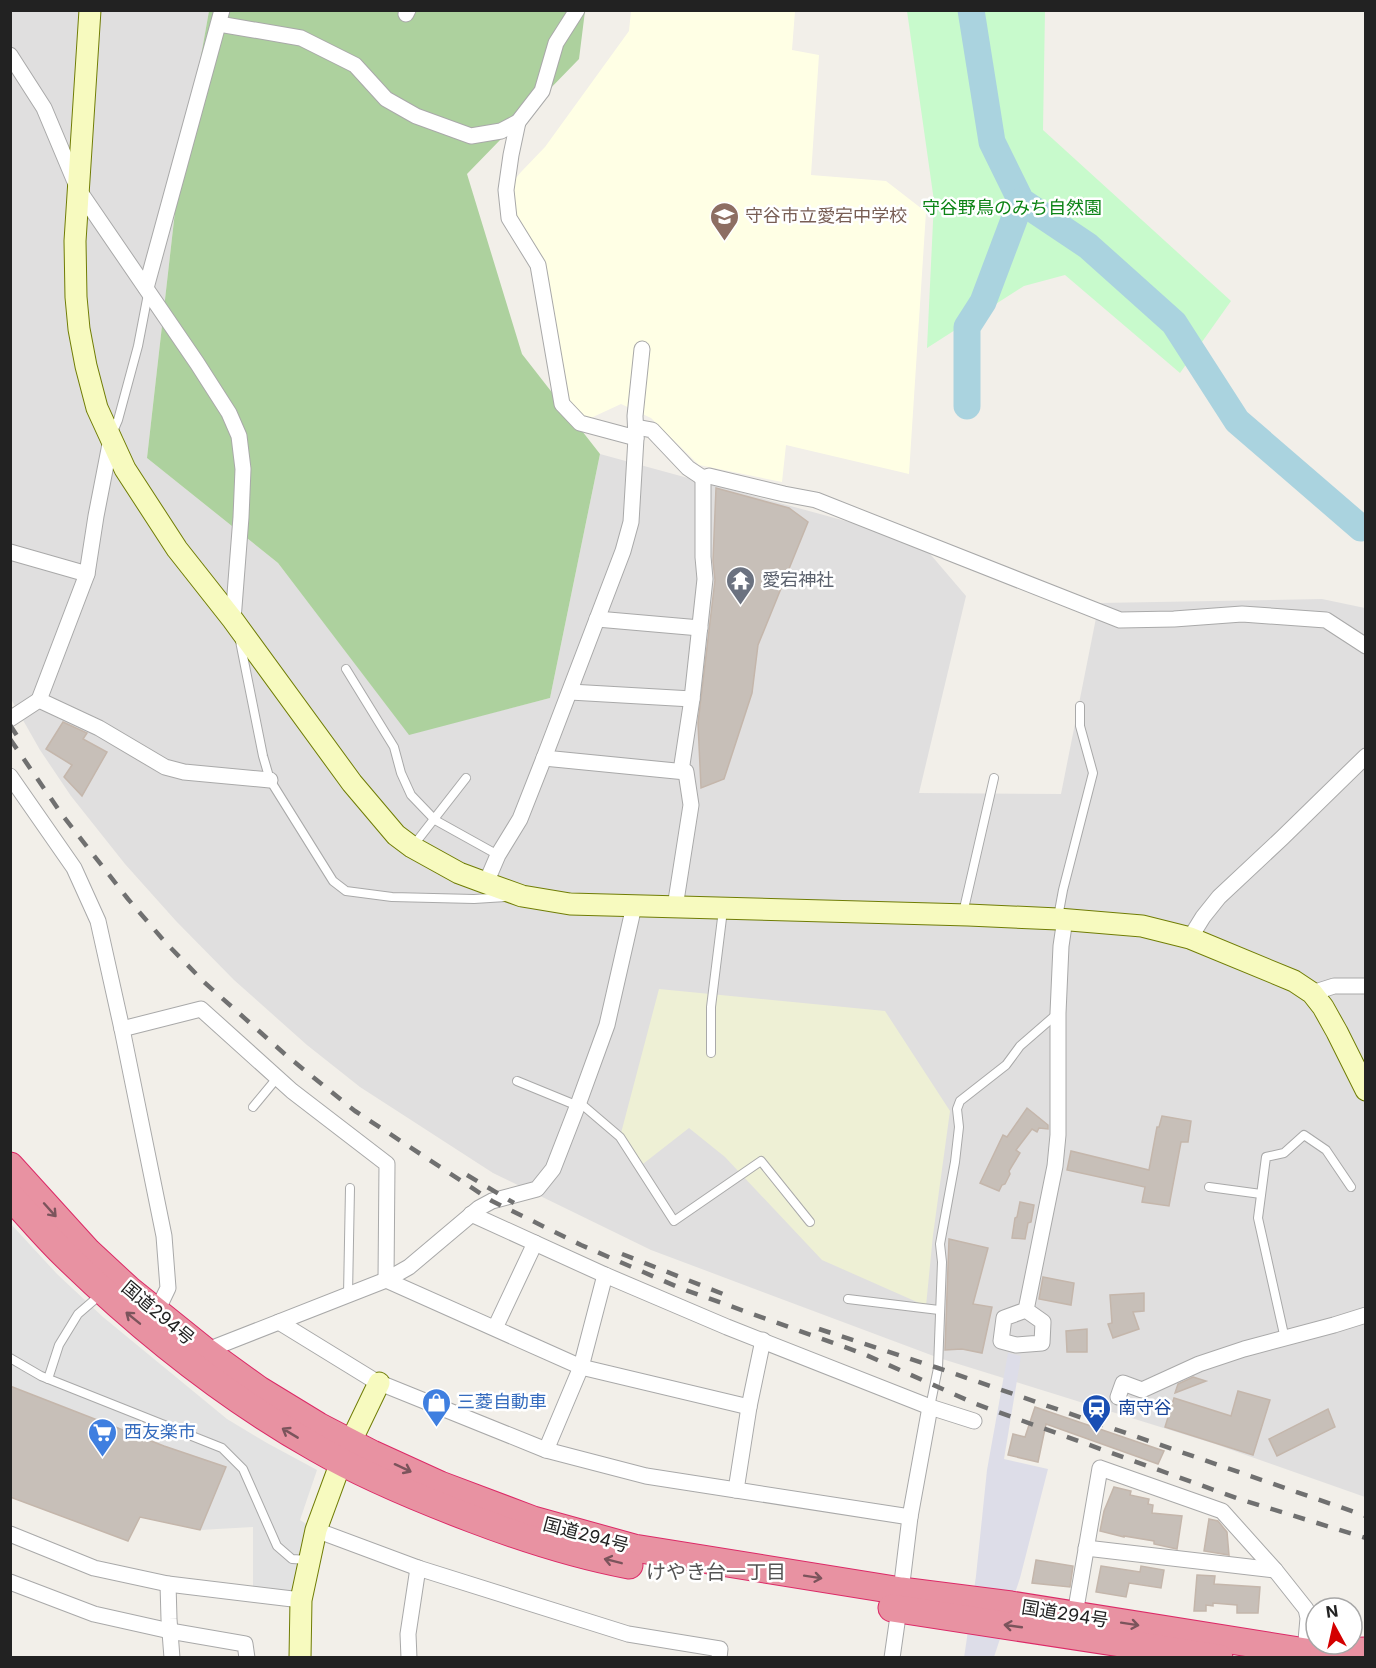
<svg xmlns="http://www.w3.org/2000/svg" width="1376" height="1668" viewBox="0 0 1376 1668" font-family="Inter,'Noto Sans JP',sans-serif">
	<rect width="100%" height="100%" fill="#f2efe9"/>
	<path fill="#e0dfdf" d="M10 11H209L178 185 147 458 278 563 409 734 550 698 600 454 919 541 966 596 919 793 1061 794 1099 603 1322 599 1365 608V1497L1215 1444 939 1358 651 1250 493 1173 360 1087 307 1045 234 980 176 921 125 864 71 796 40 750 11 699Z"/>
	<path fill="#ffffe5" d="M631 11H795L792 50 819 55 811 175 886 181 926 212 909 474 786 445 782 482 699 465 651 418 621 404 580 423 562 404 538 265 509 218 506 190 521 172 545 147 629 31Z"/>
	<path fill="#eef0d5" d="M659 989 885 1011 950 1111 933 1235 926 1306 822 1260 725 1157 689 1128 639 1167 620 1137Z"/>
	<path fill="#add19e" d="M209 11H585L579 59 467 174 522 354 600 454 550 698 409 735 278 563 147 458 178 185Z"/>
	<path fill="#c8facc" d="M907 11H1045L1043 130 1231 301 1180 373 1065 275 1024 286 927 348 934 201Z"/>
	<path fill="#e2e2e2" d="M10 1223 57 1274 103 1317 227 1419 267 1443 317 1470 300 1520 316 1530 301 1600 253 1594V1527L200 1530 226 1467 164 1446 11 1386Z"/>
	<path fill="#dddde8" d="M1008 1353 1021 1356 1004 1459 1048 1469 1020 1578 994 1657 964 1658 976 1576 987 1470Z"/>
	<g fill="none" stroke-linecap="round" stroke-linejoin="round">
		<g stroke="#aad3df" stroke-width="27">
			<path d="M971 10 992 142 1021 201 1088 246 1174 323 1237 421 1361 528"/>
			<path d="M967 406V327L983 302 1021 201"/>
		</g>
	</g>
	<g fill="#c7bfb8" stroke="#c4b6ab" stroke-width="1.5">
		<path d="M716 488 789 508 808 522 758 645 752 693 724 779 701 788 698 723 715 580 713 561Z"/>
		<path d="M63 722 87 733 83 739 107 752 82 796 64 777 72 765 46 749Z"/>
		<path d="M1027 1108 1048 1125V1129L1039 1128 1037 1132 1032 1129 1016 1150 1020 1153 1009 1171 1010 1174 1005 1184 1002 1185 999 1191 980 1183 1003 1135 1007 1137Z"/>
		<path d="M1162 1116 1191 1121 1188 1142H1181L1169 1206 1142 1202 1145 1187 1067 1170 1071 1151 1149 1170 1157 1127H1159Z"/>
		<path d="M1020 1202 1034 1205 1031 1222 1028 1223 1025 1239 1012 1238 1015 1218 1017 1217Z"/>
		<path d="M949 1239 988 1248 973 1304 992 1307 982 1353 962 1349 945 1350Z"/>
		<path d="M1043 1277 1074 1283 1071 1305 1039 1299Z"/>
		<path d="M1144 1293V1311L1133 1312 1139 1329 1113 1338 1108 1324 1112 1323 1110 1295Z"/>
		<path d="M1087 1329V1352H1067L1066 1331Z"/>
		<path d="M1193 1377 1206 1381 1175 1393 1178 1384Z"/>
		<path d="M10 1386 164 1446 226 1467 200 1530 140 1517 128 1541 10 1497Z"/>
		<path d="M1238 1391 1270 1400 1253 1455 1165 1427 1174 1398 1231 1416Z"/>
		<path d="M1035 1407 1164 1451 1158 1464 1046 1424 1038 1462 1008 1455 1013 1434 1025 1437Z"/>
		<path d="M1328 1409 1335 1427 1277 1456 1269 1439Z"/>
		<path d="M1114 1487 1131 1491 1130 1495 1149 1499 1148 1504 1153 1505 1152 1513 1182 1516 1177 1549 1154 1544V1541L1124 1536V1537L1100 1531 1104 1511Z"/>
		<path d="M1209 1519 1218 1521 1227 1532 1229 1555 1204 1551Z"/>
		<path d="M1036 1560 1073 1566 1070 1587 1032 1583Z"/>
		<path d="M1101 1566 1140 1572 1141 1566 1164 1570 1161 1588 1129 1583 1126 1597 1096 1592Z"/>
		<path d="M1197 1575 1215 1576 1214 1584 1260 1587 1258 1613H1237V1605L1213 1603V1606L1206 1605V1611H1194Z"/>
	</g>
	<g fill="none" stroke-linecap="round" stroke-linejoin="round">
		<defs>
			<g id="lane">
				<path d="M112 434 118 420 138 346 148 294"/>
				<path d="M240 641 263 756 270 780 333 881 346 891 392 897 474 899 506 897"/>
				<path d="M346 669 394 747 401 773 411 795 435 820 498 855"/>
				<path d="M413 846 466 778"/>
				<path d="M963 913 994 778"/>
				<path d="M1058 917 1063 890 1093 773 1080 726V706"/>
				<path d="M711 1053V1007L723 910"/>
				<path d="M517 1081 578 1106"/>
				<path d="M579 1102 620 1137 674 1221 761 1161 810 1222"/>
				<path d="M253 1107 277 1078"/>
				<path d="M1209 1187 1261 1194"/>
				<path d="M348 1295 350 1188"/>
				<path d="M848 1299 939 1310"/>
				<path d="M1285 1339 1258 1218 1266 1157 1284 1153 1304 1135 1326 1150 1351 1187"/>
				<path d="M10 1358 41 1376 222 1448 243 1469 277 1546 292 1559 308 1560"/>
				<path d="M48 1379 59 1345 78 1314 100 1295"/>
				<path d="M930 1407 938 1368 942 1262 940 1244 955 1162 959 1127 957 1109 960 1101 1006 1065 1020 1046 1058 1013"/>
			</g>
			<g id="street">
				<path d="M406 14 408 10"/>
				<path d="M219 24 301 38 355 65 386 99 416 116 471 136 501 131 518 122 542 91 556 43 577 10"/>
				<path d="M10 55 44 108 78 189 197 363 229 413 239 436 243 469 241 517 233 620"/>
				<path d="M518 122 511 155 506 190 509 218 538 265 562 404 580 423 636 438"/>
				<path d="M146 288 222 10"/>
				<path d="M636 427 652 430 688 468 703 478 709 476 784 494 816 500 1120 620 1174 619 1242 614 1326 620 1366 646"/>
				<path d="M10 552 87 574"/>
				<path d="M597 619 700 628"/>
				<path d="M570 692 692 699"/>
				<path d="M39 700 87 574 96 516 111 439"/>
				<path d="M10 719 39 700 99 728 165 767 184 772 270 780"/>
				<path d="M544 758 686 772 691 805 675 907"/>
				<path d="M681 771 692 699 705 579 703 557V478"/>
				<path d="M10 776 74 868 98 921 122 1029 164 1236 168 1288 156 1313"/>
				<path d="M486 883 498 855 520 819 544 758 623 551 631 522 636 438 635 416 642 349"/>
				<path d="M1190 938 1203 917 1219 897 1282 838 1366 756"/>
				<path d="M1312 993 1334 986H1366"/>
				<path d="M122 1029 201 1009 292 1091 387 1164 386 1280 581 1367 749 1407 763 1340"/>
				<path d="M471 1214 605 1275 727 1327 930 1407 974 1421"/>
				<path d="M1026 1310 1043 1322 1042 1343 1016 1345 1001 1341 1004 1318 1026 1310 1055 1166 1058 1135V1013L1061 946 1065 919"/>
				<path d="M279 1322 375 1381 546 1450 646 1476 736 1490"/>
				<path d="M495 1328 535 1243"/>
				<path d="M205 1351 386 1280 409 1267 479 1208 492 1201 537 1189 553 1169 579 1102 607 1025 634 906"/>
				<path d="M1118 1397 1123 1383 1142 1390 1199 1364 1244 1349 1334 1325 1366 1315"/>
				<path d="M749 1407 736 1490 910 1517"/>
				<path d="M546 1450 581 1367 605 1275"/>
				<path d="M316 1530 418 1568 628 1634 720 1649 719 1658"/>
				<path d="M10 1534 94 1568 168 1584 301 1600"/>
				<path d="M1086 1548 1275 1570"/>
				<path d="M10 1582 94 1614 170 1631 245 1644 247 1658"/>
				<path d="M168 1584 169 1619 172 1658"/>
				<path d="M901 1591 910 1517 930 1407"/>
				<path d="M1074 1620 1100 1468 1222 1511 1275 1570 1306 1609 1308 1618 1305 1652"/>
				<path d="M409 1658 408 1634 418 1568"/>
				<path d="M892 1658 899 1609"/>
			</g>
			<g id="secondary">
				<path d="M90 10 75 241 76 297 79 329 86 366 97 408 125 469 177 549 233 620 352 783 396 835 412 847 459 873 486 883 522 896 570 904 968 915 1058 919 1142 926 1190 938 1294 981 1312 993 1323 1007 1337 1032 1366 1090"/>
				<path d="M300 1658 301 1600 316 1530 341 1462 379 1383"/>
			</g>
			<g id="highway">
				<path d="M10 1166 88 1252 128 1289 205 1351 259 1390 318 1426 372 1454 440 1485 533 1520 634 1548 901 1591 1011 1605 1343 1658"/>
				<path d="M10 1196C29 1216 46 1237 66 1256 141 1329 224 1396 316 1448 366 1477 420 1499 473 1519 523 1538 576 1555 629 1565"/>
				<path d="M892 1608 1219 1658"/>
				<path d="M1324 1652 1366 1651"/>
			</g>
		</defs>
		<use href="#lane" stroke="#a9a9a9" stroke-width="10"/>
		<use href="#street" stroke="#a9a9a9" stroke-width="17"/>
		<use href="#secondary" stroke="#707d05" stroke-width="23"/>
		<use href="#highway" stroke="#dc2a67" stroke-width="29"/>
		<use href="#lane" stroke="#fff" stroke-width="8"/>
		<use href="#street" stroke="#fff" stroke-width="15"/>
		<use href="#secondary" stroke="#f7fabf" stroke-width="21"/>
		<use href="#highway" stroke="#e892a2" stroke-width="27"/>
		<g stroke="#707070" stroke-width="4.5" stroke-dasharray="12 12" stroke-linecap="butt">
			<path d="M10 725 23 745"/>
			<path d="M10 739 63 816 128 899 166 943 204 982 287 1056 355 1111 492 1201 581 1245 680 1288 864 1354 976 1404 1239 1499 1366 1538"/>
			<path d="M467 1175 514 1203"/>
			<path d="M622 1254 723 1294"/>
			<path d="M819 1329 938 1368 1366 1516"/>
		</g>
	</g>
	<defs><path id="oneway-shaft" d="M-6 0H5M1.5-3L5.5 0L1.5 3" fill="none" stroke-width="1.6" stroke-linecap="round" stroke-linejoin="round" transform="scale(1.5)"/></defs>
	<g stroke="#7b545c">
		<use href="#oneway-shaft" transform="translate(50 1210) rotate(48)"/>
		<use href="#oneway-shaft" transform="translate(133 1318) rotate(-141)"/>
		<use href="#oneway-shaft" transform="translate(290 1433) rotate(-149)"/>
		<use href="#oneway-shaft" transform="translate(403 1468) rotate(25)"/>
		<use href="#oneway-shaft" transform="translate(613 1561) rotate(-166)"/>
		<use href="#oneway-shaft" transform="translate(813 1577) rotate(9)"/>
		<use href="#oneway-shaft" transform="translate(1130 1624) rotate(9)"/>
		<use href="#oneway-shaft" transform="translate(1013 1626) rotate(-172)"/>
	</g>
	<defs>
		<symbol id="school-pin" viewBox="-11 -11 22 30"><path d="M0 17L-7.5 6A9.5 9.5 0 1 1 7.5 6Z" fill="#8d6e63" stroke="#fff"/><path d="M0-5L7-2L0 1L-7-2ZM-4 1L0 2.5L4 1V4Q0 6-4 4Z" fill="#fff"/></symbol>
		<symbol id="temple-pin" viewBox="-11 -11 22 30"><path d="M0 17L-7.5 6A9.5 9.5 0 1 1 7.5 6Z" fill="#6b7280" stroke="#fff"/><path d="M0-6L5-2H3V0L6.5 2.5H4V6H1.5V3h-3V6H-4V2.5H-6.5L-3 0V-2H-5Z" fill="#fff"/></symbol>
		<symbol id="shop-pin" viewBox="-11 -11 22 30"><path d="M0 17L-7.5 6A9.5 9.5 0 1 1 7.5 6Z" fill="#3f7fe0" stroke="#fff"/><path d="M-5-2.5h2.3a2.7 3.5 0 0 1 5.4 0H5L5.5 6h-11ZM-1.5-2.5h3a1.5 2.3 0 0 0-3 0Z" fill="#fff"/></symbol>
		<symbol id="station-pin" viewBox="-11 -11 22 30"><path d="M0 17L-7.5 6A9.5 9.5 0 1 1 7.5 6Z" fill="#1a4fb4" stroke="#fff"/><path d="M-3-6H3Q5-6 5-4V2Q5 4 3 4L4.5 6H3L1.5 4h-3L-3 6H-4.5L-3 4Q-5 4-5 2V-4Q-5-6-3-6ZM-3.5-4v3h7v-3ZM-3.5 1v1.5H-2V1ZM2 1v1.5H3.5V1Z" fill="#fff"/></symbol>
		<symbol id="supermarket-pin" viewBox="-11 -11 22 30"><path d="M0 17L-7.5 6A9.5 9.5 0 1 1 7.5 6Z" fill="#3f7fe0" stroke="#fff"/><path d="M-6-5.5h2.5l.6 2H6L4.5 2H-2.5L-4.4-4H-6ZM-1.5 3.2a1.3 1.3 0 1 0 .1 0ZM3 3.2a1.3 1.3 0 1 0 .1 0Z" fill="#fff"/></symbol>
	</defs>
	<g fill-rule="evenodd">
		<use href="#school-pin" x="708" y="200" width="33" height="45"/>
		<use href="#temple-pin" x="724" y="564" width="33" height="45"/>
		<use href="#shop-pin" x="420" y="1386" width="33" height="45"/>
		<use href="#station-pin" x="1080" y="1392" width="33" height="45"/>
		<use href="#supermarket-pin" x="86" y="1416" width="33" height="45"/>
	</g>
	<g text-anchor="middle" stroke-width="5" stroke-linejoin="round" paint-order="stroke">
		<g font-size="18" fill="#0c8416" stroke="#fff">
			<text x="1012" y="214">守谷野鳥のみち自然園</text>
		</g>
		<g font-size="18" fill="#785e54" stroke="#fff" text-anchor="start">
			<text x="745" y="222">守谷市立愛宕中学校</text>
		</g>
		<g font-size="18" fill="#5b616d" stroke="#fff" text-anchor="start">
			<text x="762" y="586">愛宕神社</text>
		</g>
		<g font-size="18" fill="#222" stroke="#fff">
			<text transform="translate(158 1313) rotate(40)" y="6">国道294号</text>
			<text transform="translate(586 1535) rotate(15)" y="6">国道294号</text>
			<text transform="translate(1065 1614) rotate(9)" y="6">国道294号</text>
		</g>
		<g font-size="18" fill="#366cbe" stroke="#fff" text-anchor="start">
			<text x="457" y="1408">三菱自動車</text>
			<text x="124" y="1438">西友楽市</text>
		</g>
		<g font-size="18" fill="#164399" stroke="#fff" text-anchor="start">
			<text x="1118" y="1414">南守谷</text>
		</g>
		<g font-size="20" fill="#555" stroke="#fff">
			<text x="716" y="1579">けやき台一丁目</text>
		</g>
	</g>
	<rect width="1376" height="1668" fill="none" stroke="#222222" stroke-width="24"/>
	<g transform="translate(1334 1626) rotate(352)"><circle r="28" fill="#ffffff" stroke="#a7a7a7" stroke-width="1.5"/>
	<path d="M0-4.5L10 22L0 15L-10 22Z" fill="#d40000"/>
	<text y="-9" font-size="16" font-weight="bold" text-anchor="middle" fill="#222222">N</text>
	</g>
</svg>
